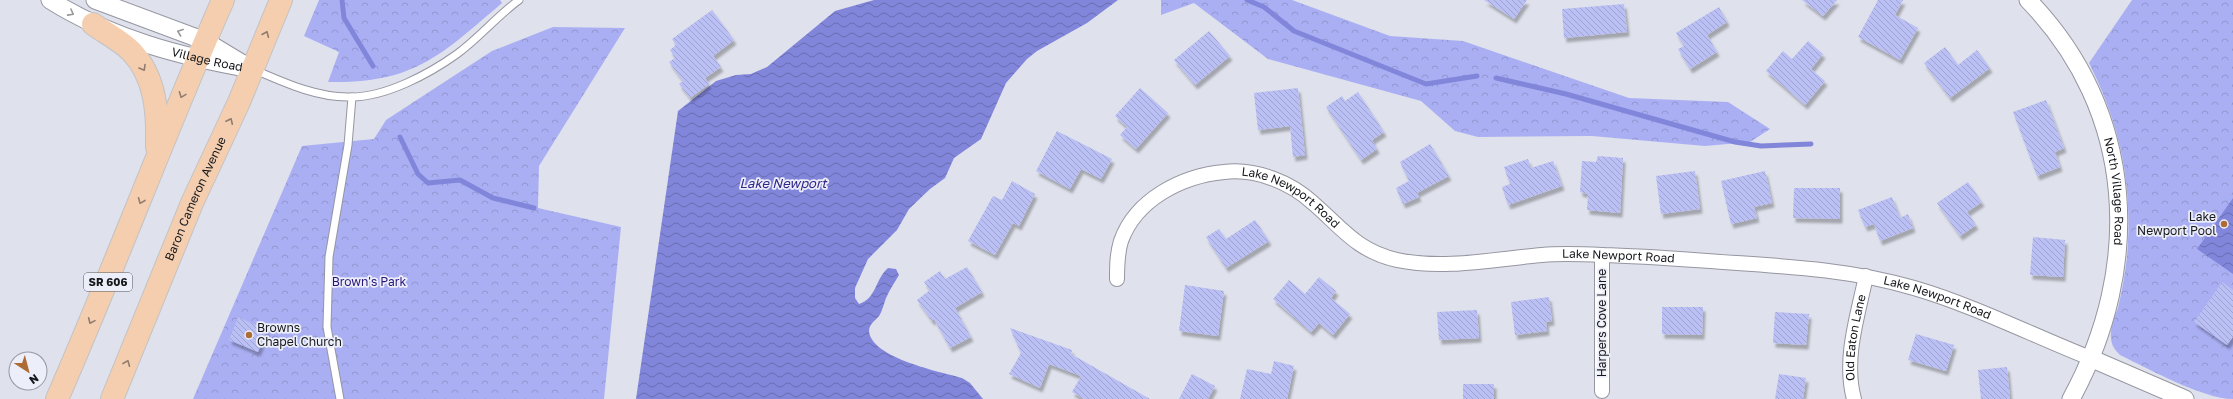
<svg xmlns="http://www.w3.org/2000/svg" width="2233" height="399" viewBox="0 0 2233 399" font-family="'Golos Text',sans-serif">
	<defs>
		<pattern id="forest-crowns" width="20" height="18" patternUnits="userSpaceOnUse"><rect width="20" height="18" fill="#aaaff3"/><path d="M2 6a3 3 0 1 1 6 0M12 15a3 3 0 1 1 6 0" fill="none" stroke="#9296d0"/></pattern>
		<pattern id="water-waves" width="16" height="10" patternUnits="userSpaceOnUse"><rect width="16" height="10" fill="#8286db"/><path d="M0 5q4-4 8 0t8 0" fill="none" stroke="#696db1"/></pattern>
		<pattern id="building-back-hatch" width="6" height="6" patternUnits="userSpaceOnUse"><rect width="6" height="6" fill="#babff4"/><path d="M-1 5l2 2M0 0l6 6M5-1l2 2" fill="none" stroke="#9fa3d1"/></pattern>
		<filter id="shadow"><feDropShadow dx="2.5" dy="4.5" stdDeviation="1" flood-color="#0004"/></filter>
	</defs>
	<rect width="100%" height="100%" fill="#dfe1ec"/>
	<g fill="url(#forest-crowns)">
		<path d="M319 0H500L502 3C441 55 414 84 328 82L339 52 304 36Z"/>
		<path d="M1161 0H1292L1390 36 1463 41 1629 98 1728 102 1770 129 1750 142 1705 146 1592 136 1478 137 1455 131 1421 101 1268 59 1194 3 1161 15Z"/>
		<path d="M2132 0H2233V399C2203 399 2149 369 2120 355 2115 350 2111 345 2111 337 2110 328 2115 316 2118 308 2122 291 2125 274 2127 257 2133 185 2121 127 2089 63Z"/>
		<path d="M553 27 625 28 539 166 538 208 621 227 604 399H193L302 146 374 139 386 120 492 51Z"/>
	</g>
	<g fill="url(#water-waves)">
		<path d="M874 0H1118L1087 23 1037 51 1027 59 1006 83 981 139 954 158 945 178 930 189 909 209 897 230 868 259 855 288V298L859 304C877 298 875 279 888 268L896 269 899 275C895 282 890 289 887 296 884 302 883 310 879 316 875 321 869 324 869 331 871 358 941 372 962 378L970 383 983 399H636L678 111 716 81 736 75 751 74 767 67 835 11Z"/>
		<path d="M2233 198V274L2197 249Z"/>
	</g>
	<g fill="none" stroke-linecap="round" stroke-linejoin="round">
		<g stroke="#8286db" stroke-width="5">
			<path d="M342 0 344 18 373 66"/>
			<path d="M1247 0 1264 7 1294 31 1426 84 1477 76"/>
			<path d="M1496 78 1566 94 1735 142 1761 146 1811 144"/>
			<path d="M400 137 418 174 428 183 460 180 493 198 534 208"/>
		</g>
	</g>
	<g fill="url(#building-back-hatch)" filter="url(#shadow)">
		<path d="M1484 0H1527L1514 19Z"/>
		<path d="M1802 0H1837L1823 16Z"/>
		<path d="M1878 0H1903L1895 15 1918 28 1900 60 1858 37Z"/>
		<path d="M1624 4 1627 32 1564 38 1562 9Z"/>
		<path d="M1719 7 1727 22 1707 35 1717 52 1690 69 1678 49 1684 46 1676 33Z"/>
		<path d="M712 10 734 40 713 56 721 67 705 78 709 84 690 98 679 84 683 81 669 62 675 58 670 50 676 45 672 39Z"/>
		<path d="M1209 31 1230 56 1195 85 1174 60Z"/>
		<path d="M1808 41 1823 54 1811 69 1825 81 1805 105 1766 71 1783 51 1792 59Z"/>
		<path d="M1945 47 1958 65 1977 50 1990 68 1950 98 1924 63Z"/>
		<path d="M1140 88 1168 113 1136 149 1120 135 1127 127 1115 116Z"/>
		<path d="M1298 88 1305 155 1293 157 1290 126 1258 130 1254 93Z"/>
		<path d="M1358 92 1384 132 1372 140 1377 149 1361 160 1326 107 1342 96 1345 101Z"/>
		<path d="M2046 100 2064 148 2055 152 2060 167 2037 176 2013 112Z"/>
		<path d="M1057 131 1112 159 1101 179 1081 169 1070 189 1036 171Z"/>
		<path d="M1430 144 1449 176 1417 193 1419 197 1403 204 1396 188 1409 181 1400 162Z"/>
		<path d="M1598 156 1623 158 1620 213 1587 210 1588 194 1580 192 1582 161 1596 162Z"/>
		<path d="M1528 159 1531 168 1553 161 1562 186 1508 205 1502 187 1510 184 1504 167Z"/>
		<path d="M1695 171 1700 209 1661 214 1656 176Z"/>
		<path d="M1765 171 1772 203 1754 207 1757 218 1731 224 1721 181Z"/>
		<path d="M1012 181 1035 194 1019 226 1013 223 995 255 968 241 993 196 1002 200Z"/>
		<path d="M1968 182 1982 202 1967 212 1976 225 1960 236 1937 203Z"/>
		<path d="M1794 188H1840V219L1793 218Z"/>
		<path d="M1892 197 1900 218 1908 214 1913 228 1880 241 1874 224 1865 227 1858 210Z"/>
		<path d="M1255 220 1269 241 1226 268 1206 237 1219 229 1226 239Z"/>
		<path d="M2033 237 2065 240 2063 277 2030 275Z"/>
		<path d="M967 267 982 292 955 308 971 337 950 348 934 319 932 321 917 300 930 290 924 282 940 271 945 279Z"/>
		<path d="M1319 277 1336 291 1331 298 1350 314 1333 335 1319 323 1311 332 1273 299 1289 280 1305 294Z"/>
		<path d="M2222 282 2233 290V337L2227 345 2194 322Z"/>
		<path d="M1185 285 1224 291 1218 336 1179 331Z"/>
		<path d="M1549 297 1552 321 1546 322 1547 331 1515 335 1511 302Z"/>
		<path d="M1662 307H1703L1702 335 1662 334Z"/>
		<path d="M1477 310 1479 338 1439 340 1437 312Z"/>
		<path d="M1775 312 1809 314 1806 345 1773 343Z"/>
		<path d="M238 317 267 330 258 352 229 340Z"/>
		<path d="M1010 328 1072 350 1071 354 1150 399H1084L1072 392 1081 376 1049 364 1040 388 1009 374 1021 353Z"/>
		<path d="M1916 334 1954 345 1946 371 1908 360Z"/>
		<path d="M1274 361 1294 366 1287 399H1240L1247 369 1271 374Z"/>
		<path d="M2007 367 2010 399H1981L1978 370Z"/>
		<path d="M1192 374 1215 386 1208 399H1179Z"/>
		<path d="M1779 374 1806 378 1803 399H1775Z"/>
		<rect x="1463" y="384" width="31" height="15"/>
	</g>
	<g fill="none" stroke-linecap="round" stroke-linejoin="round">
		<defs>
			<g id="service">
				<path d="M255 70C285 83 318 98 351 97 386 97 429 74 457 54 479 38 497 16 519 0"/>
				<path d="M340 399 327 327 329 257 348 145 352 97"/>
			</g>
			<g id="minor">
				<path id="s1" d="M1117 279C1117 266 1117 254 1121 241 1136 199 1182 176 1224 172 1255 168 1290 182 1313 203 1342 228 1357 251 1397 260 1444 270 1495 259 1542 255 1562 253 1582 254 1602 255 1647 256 1692 260 1737 263 1797 267 1856 271 1914 288 1975 306 2032 335 2090 358"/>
				<path d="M1602 391V255"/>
				<path id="s2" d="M1854 399C1843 359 1858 315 1866 276"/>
			</g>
			<g id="tertiary">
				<path id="s3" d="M50 0C110 38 182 57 251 69"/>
				<path d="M95 0 205 41 243 64"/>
				<path id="s4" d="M2028 0C2136 111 2144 266 2071 399"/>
				<path d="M2090 358 2185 399"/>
			</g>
			<g id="primary">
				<path d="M93 24C105 33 120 40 131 51 156 77 158 113 157 147"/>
				<path d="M57 399C115 267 165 132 223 0"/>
				<path id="s5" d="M112 399 192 203 239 102 281 0"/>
			</g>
		</defs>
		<use href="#service" stroke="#9596a1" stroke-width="9"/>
		<use href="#minor" stroke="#9596a1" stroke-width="16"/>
		<use href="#tertiary" stroke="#9596a1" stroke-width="19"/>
		<use href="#primary" stroke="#c3c3c4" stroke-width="24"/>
		<use href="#service" stroke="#fff" stroke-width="7"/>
		<use href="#minor" stroke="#fff" stroke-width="14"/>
		<use href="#tertiary" stroke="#fff" stroke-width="17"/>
		<use href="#primary" stroke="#f4ceaf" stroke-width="22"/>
	</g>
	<defs><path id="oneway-chevron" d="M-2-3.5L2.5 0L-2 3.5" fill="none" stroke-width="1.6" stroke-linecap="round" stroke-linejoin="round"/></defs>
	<g stroke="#979799">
		<use href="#oneway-chevron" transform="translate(71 13) rotate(29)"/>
		<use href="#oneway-chevron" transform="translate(180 32) rotate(-160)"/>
	</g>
	<g stroke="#917c6d">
		<use href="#oneway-chevron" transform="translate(266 34) rotate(-67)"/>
		<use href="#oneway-chevron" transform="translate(143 68) rotate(60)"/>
		<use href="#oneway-chevron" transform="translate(182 95) rotate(111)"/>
		<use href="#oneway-chevron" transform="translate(230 121) rotate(-65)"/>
		<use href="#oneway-chevron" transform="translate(141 201) rotate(112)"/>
		<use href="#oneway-chevron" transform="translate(91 321) rotate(114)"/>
		<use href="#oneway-chevron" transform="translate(127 363) rotate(-68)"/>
	</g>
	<g fill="#ac6c34" stroke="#eceef9" stroke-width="1.5">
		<circle cx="2224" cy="224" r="4"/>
		<circle cx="249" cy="335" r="4"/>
	</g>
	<g text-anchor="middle" stroke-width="3.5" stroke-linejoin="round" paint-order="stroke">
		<rect fill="#eceef9" stroke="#57585e" stroke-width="1" x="84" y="273" width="48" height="18" rx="3"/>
		<g font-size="11" font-weight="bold" fill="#17181c">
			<text x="108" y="286">SR 606</text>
		</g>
		<g font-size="12" fill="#17181c" stroke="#eceef9">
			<text dy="4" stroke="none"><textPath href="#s3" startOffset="169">Village Road</textPath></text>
			<text dy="4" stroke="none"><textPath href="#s4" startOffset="215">North Village Road</textPath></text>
			<text dy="4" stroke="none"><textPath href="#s5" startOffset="217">Baron Cameron Avenue</textPath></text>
			<text dy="4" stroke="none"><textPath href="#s1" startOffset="243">Lake Newport Road</textPath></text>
			<text dy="4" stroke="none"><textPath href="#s1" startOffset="591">Lake Newport Road</textPath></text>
			<text dy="4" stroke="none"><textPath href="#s1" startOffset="914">Lake Newport Road</textPath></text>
			<text transform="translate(1602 323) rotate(-90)" y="4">Harpers Cove Lane</text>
			<text dy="4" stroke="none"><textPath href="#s2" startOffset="62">Old Eaton Lane</textPath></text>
		</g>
		<g font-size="12" fill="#17181c" stroke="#eceef9" text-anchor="end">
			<text x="2216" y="221">Lake<tspan x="2216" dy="14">Newport Pool</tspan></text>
			<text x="257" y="332" text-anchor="start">Browns<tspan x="257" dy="14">Chapel Church</tspan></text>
		</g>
		<g font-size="12" fill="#281579" stroke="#eceef9">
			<text x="369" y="286">Brown's Park</text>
		</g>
		<g font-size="13" font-style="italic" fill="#332789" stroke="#eceef9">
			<text x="783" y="188">Lake Newport</text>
		</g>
	</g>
	<g transform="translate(28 371) rotate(144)"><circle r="19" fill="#eceef9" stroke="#9798a1"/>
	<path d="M0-3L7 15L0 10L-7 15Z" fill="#ac6c34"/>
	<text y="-6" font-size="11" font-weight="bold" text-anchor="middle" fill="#17181c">N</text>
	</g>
</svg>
